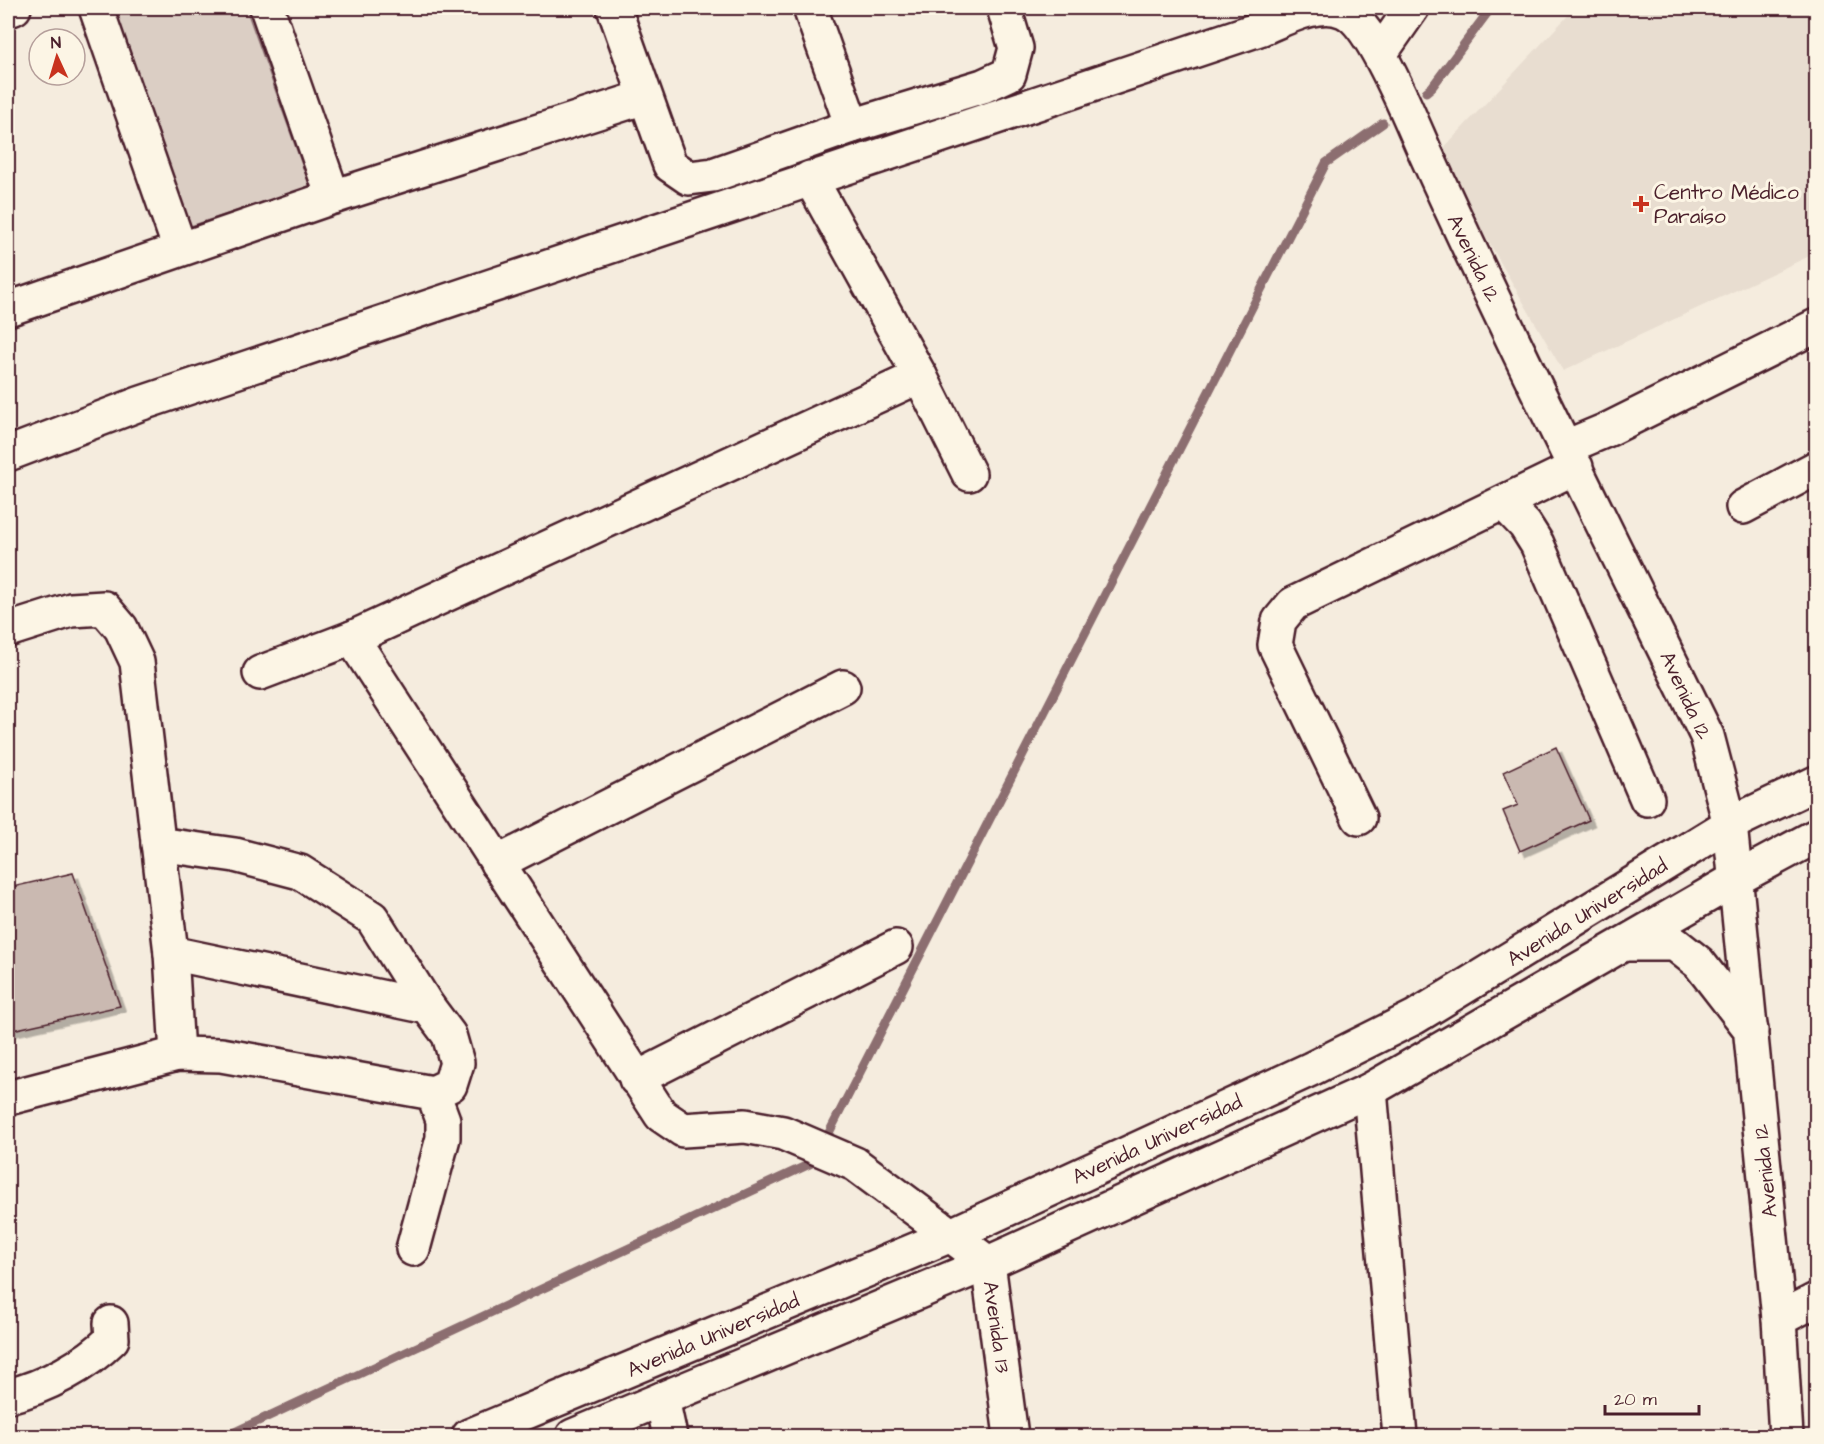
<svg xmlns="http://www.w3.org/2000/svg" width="1824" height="1444" viewBox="0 0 1824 1444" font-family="'Architects Daughter',sans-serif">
	<defs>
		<filter id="shadow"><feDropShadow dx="5.5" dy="5.5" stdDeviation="0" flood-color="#0004"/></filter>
	</defs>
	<rect width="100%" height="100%" fill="#f5ecde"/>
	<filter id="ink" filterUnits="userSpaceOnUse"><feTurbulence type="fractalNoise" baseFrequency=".0167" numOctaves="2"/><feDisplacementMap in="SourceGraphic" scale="12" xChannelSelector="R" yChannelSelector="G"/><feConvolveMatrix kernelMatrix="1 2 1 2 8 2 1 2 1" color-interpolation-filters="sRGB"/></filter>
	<g filter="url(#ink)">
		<path fill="#e8ddd0" d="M1575 8H1816V253L1563 371 1438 154Z"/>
		<path fill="#dbcec4" stroke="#927678" stroke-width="1.5" d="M113 8H246L310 187 188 227Z"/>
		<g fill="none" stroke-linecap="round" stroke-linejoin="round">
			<g stroke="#8c6e70" stroke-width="9">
				<path d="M1426 92 1432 87 1491 8"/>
				<path d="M226 1436 814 1162 1326 163 1383 123"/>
			</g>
		</g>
		<g fill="#cab9b1" stroke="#4a1f2b" stroke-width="1.5" filter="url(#shadow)">
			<path d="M1556 747 1589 820 1520 851 1503 811 1518 805 1503 772Z"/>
			<path d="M73 873 120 1006 8 1031V888Z"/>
		</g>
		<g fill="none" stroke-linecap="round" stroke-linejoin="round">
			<defs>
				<g id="minor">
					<path d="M96 8 180 249"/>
					<path d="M267 8 333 197"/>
					<path d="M614 8 670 165 689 178 713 175 852 126 983 86 1009 74 1016 48 1004 8"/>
					<path d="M810 8 852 126"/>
					<path d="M8 10 14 8"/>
					<path d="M1380 54 1412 8"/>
					<path d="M810 178 920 376 969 474"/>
					<path d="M8 309 333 197 645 97"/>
					<path d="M920 376 352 638 661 1115 683 1130 745 1126 783 1133 855 1164 988 1263 1011 1436"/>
					<path d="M1566 447 1609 429 1816 326"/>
					<path d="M8 454 139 404 1262 28C1286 18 1318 0 1344 11 1373 24 1411 121 1425 152 1514 348 1612 542 1707 736L1730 824 1779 1319 1786 1436"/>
					<path d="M1504 503 1525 525 1537 544 1647 799"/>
					<path d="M1743 507 1816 468"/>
					<path d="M8 630 71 610 104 608 121 628 137 662 171 953 177 1054"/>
					<path d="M260 673 352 638"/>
					<path d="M1359 818 1275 645 1279 621 1293 604 1576 467"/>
					<path d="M158 844 235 855 300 872 372 918 428 1007"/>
					<path d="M497 863 843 687"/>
					<path d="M1624 944H1675L1699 963 1751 1030"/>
					<path d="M171 953 428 1007 449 1035 457 1063 450 1085 433 1093"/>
					<path d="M636 1079 896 947"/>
					<path d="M1370 1090 1400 1436"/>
					<path d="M8 1098 177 1054 221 1055 433 1093 443 1120V1138L413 1249"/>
					<path d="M1779 1319 1816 1300"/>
					<path d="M8 1396C45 1387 85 1366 112 1339L111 1323"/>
					<path d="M662 1399 670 1436"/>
					<path d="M469 1436 951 1235 1311 1069 1415 1017 1730 824 1816 783"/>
					<path d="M573 1436 988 1263 1370 1090 1736 879 1816 836"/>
				</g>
			</defs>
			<use href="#minor" stroke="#4a1f2b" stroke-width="38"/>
			<use href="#minor" stroke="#fcf5e5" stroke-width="33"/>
		</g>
	</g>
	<path fill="#c8321e" stroke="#fcf5e5" stroke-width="2" d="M1638 195h6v6h6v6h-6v6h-6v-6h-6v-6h6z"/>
	<g text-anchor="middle" stroke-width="6" stroke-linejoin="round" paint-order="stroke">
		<g font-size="21" fill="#4a1f2b" stroke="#fcf5e5" text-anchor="start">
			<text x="1654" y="199">Centro Médico<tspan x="1654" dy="24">Paraíso</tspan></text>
		</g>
		<g font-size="21" fill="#4a1f2b" stroke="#fcf5e5">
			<text transform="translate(1474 258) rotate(64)" y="7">Avenida 12</text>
			<text transform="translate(1686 695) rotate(65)" y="7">Avenida 12</text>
			<text transform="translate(1587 912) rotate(-32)" y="7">Avenida Universidad</text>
			<text transform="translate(1157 1139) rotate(-25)" y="7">Avenida Universidad</text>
			<text transform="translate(1765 1171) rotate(-96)" y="7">Avenida 12</text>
			<text transform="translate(997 1327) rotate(82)" y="7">Avenida 13</text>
			<text transform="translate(713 1335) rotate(-23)" y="7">Avenida Universidad</text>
		</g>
	</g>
	<rect width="1824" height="1444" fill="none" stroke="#fcf5e5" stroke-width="30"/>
	<rect x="15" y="15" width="1794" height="1414" fill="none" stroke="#4a1f2b" stroke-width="2" filter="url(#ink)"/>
	<g transform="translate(57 57) rotate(356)"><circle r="28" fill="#fcf5e5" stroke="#b59f9b" stroke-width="1.5"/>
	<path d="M0-4.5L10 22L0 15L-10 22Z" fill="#c8321e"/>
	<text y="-9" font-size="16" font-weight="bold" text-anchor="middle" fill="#4a1f2b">N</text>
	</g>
	<path d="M1605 1405v9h94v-9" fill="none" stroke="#4a1f2b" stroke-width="3"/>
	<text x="1614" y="1405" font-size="18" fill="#4a1f2b" stroke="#fcf5e5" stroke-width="4.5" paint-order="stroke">20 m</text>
</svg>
